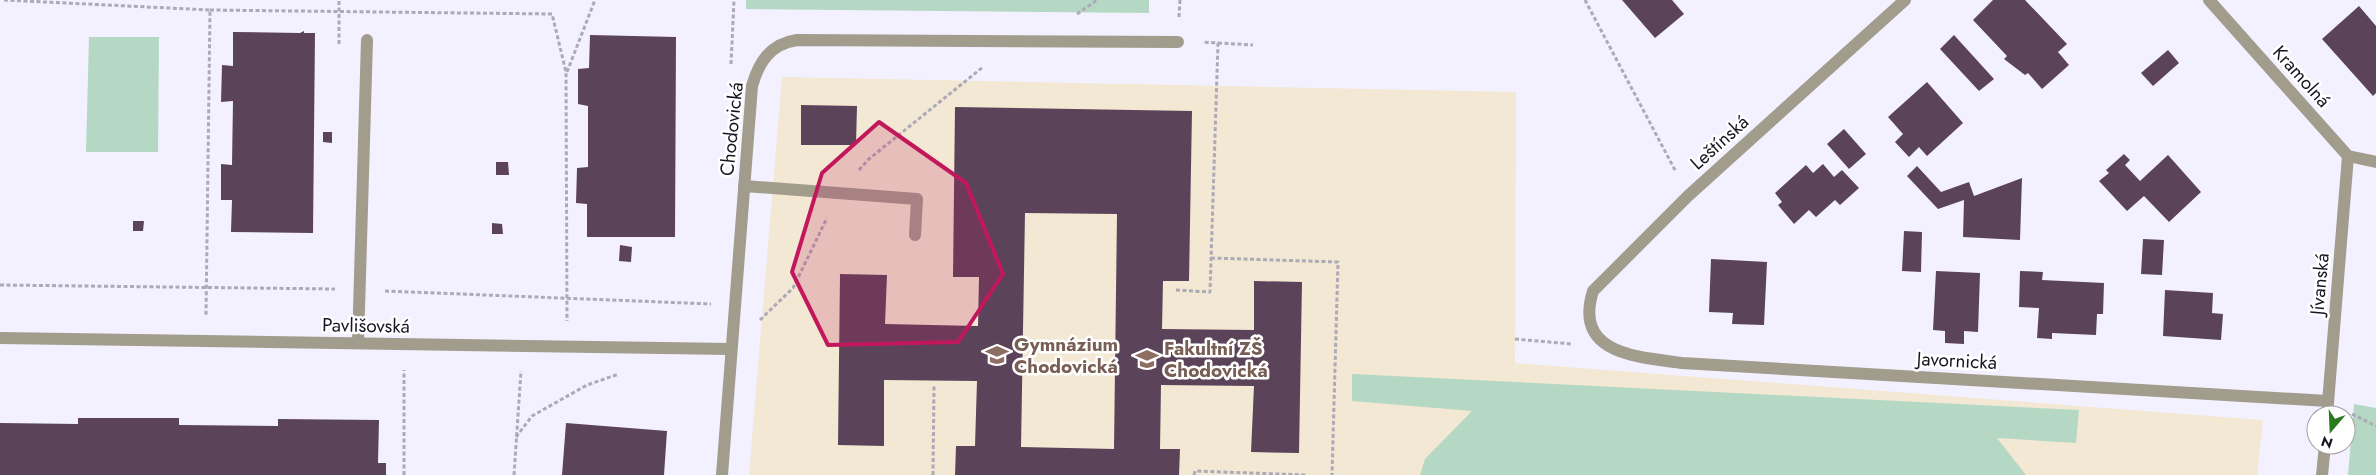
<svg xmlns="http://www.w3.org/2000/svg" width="2376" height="475" viewBox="0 0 2376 475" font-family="Jost,sans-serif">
	<rect width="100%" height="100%" fill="#f3f1ff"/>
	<path fill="#f2e8d3" d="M782 77 1516 92 1515 363 2263 420 2257 475H749Z"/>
	<g fill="#b5d8c4">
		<path d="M746 0H1149V13L746 9Z"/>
		<path d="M89 37H159L158 152H86Z"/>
		<path d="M1352 374 2079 410 2076 443 1997 438 2026 475H1420L1425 459 1472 411 1352 401Z"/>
		<path d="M2354 404 2376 408V475H2348Z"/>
	</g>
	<g fill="#5b435a" fill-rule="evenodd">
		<path d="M1622 0H1672L1684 14 1655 38Z"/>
		<path d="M1993 0H2025L2067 44 2058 52 2069 65 2042 89 2028 73 2025 75 2004 59 2007 56 1973 20Z"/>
		<path d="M2359 6 2376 26V93L2373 96 2322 39Z"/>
		<path d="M304 31V33H315L313 233 231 232 232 200H221V164L232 165 233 101 221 102 222 65 233 66V32L300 33Z"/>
		<path d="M590 35 676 37 675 237H587V204L576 203 577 168 588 167V106L578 104V69L589 68Z"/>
		<path d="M1954 35 1994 79 1979 91 1940 49Z"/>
		<path d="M2168 50 2179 63 2153 86 2141 73Z"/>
		<path d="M1927 82 1963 123 1927 156 1919 147 1909 157 1895 142 1903 134 1888 117Z"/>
		<path d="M801 105 857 106 856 145H801Z"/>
		<path d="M955 107 1192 111 1189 281H1163L1162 329 1254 330V281L1302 282 1299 453 1251 452 1254 386 1161 385 1160 449H1180L1179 475H955L956 446H975L977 381 884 380V446L838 445 840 274 887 275 885 324 978 326 979 277H953ZM1025 213 1117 214 1114 449 1021 447Z"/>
		<path d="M1844 129 1866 154 1849 169 1827 144Z"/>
		<path d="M323 132H332V143L323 142Z"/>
		<path d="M2124 154 2130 160 2125 165 2140 181 2168 155 2201 192 2169 222 2144 196 2127 211 2099 181 2109 173 2106 170Z"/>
		<path d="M496 162H508L509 175H496Z"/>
		<path d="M1823 164 1834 177 1842 170 1859 188 1840 205 1835 200 1816 217 1809 210 1794 224 1778 205 1782 202 1775 193 1806 165 1813 173Z"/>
		<path d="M1917 166 1941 192 1969 182 1974 196 2022 178 2020 240 1963 237 1964 200 1938 209 1907 176Z"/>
		<path d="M133 221H144L143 231H133Z"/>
		<path d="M492 223 502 224 503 234H492Z"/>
		<path d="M1904 231 1922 232 1921 272 1902 271Z"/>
		<path d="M2143 239 2164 240 2162 275 2141 274Z"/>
		<path d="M620 245 632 247 631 262 619 261Z"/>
		<path d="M1711 259 1767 262 1764 325 1732 324 1733 313 1709 312Z"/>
		<path d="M1936 271 1980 273 1978 332 1964 331V344L1945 343V331L1933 330Z"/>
		<path d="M2020 271 2043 272 2042 280 2104 283 2103 314H2097L2096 335 2052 333V339L2037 338 2039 308 2019 307Z"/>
		<path d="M2165 290 2213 293 2212 313 2223 314 2221 340 2163 336Z"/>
		<path d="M78 418H179V425L278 426V419L379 420 378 463H386V475H0V423L78 424Z"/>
		<path d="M566 423 667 431 664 475H562Z"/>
	</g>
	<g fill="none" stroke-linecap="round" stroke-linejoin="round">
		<g stroke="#acaab7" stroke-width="3" stroke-dasharray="4 2.5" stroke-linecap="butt">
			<path d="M4 0 210 10 206 315"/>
			<path d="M1585 0 1676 172"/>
			<path d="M210 10 552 14 566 72 567 321"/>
			<path d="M1077 14 1097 0"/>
			<path d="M1179 17 1180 0"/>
			<path d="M1218 43 1253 45"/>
			<path d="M339 44V0"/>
			<path d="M731 64 734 0"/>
			<path d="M567 72 595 0"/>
			<path d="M859 170 869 159 983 67"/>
			<path d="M1211 258 1338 262 1332 475"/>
			<path d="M0 285 335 289"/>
			<path d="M1176 290 1210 292 1218 43 1202 42"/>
			<path d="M385 291 711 304"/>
			<path d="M760 320 793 288 827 218"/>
			<path d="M1515 339 1572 344"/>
			<path d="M2352 414 2376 426"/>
			<path d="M516 437 532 416 587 385 619 374"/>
			<path d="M404 475V370"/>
			<path d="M514 475 521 371"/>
			<path d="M933 475 934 385"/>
			<path d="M1194 475 1195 471 1306 475"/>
		</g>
		<g stroke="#a29c8d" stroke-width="12">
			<path d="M744 186 917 199 915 235"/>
			<path d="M358 343 367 40"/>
		</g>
		<g stroke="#a29c8d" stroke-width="12">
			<path d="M1905 0 1688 196 1593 291C1573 355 1639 357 1682 363L2328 401"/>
			<path d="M2209 0 2348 156 2376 162"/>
			<path d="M0 338 731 349"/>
			<path d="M2327 415 2348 156"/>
			<path d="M722 475 752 86C759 62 770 44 797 40L1178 42"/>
			<path d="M2322 475 2325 445"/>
		</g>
	</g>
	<path fill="#c2185b" fill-opacity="0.2" stroke="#c2185b" stroke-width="4" stroke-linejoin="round" d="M879 122 966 183 1003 274 958 342 828 345 792 272 822 173Z"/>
	<defs>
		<symbol id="school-bare" viewBox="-9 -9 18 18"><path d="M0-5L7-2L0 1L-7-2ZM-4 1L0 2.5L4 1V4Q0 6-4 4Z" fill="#8d6e63" stroke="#fff" stroke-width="2.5" paint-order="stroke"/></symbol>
	</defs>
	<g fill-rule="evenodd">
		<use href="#school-bare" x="981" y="339" width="32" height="32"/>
		<use href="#school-bare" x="1131" y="343" width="32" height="32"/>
	</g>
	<g text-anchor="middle" stroke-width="5" stroke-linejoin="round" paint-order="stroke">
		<g font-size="19" fill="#171521" stroke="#fff">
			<text transform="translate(2302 76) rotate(48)" y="7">Kramolná</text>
			<text transform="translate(731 129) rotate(-84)" y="7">Chodovická</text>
			<text transform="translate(1719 142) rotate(-42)" y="7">Leštínská</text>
			<text transform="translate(2319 284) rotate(-85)" y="7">Jívanská</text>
			<text transform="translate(366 325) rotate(1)" y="7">Pavlišovská</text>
			<text transform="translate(1957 360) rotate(3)" y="7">Javornická</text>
		</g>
		<g font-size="19" font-weight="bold" fill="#785e54" stroke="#fff" text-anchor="start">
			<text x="1014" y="351">Gymnázium<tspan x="1014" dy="22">Chodovická</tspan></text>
			<text x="1164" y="355">Fakultní ZŠ<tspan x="1164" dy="22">Chodovická</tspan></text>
		</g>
	</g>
	<g transform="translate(2331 430) rotate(199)"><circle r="24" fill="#ffffff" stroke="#a2a1a6"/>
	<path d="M0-4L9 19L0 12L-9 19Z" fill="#2a7921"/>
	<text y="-8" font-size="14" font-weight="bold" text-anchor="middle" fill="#171521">N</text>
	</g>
</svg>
